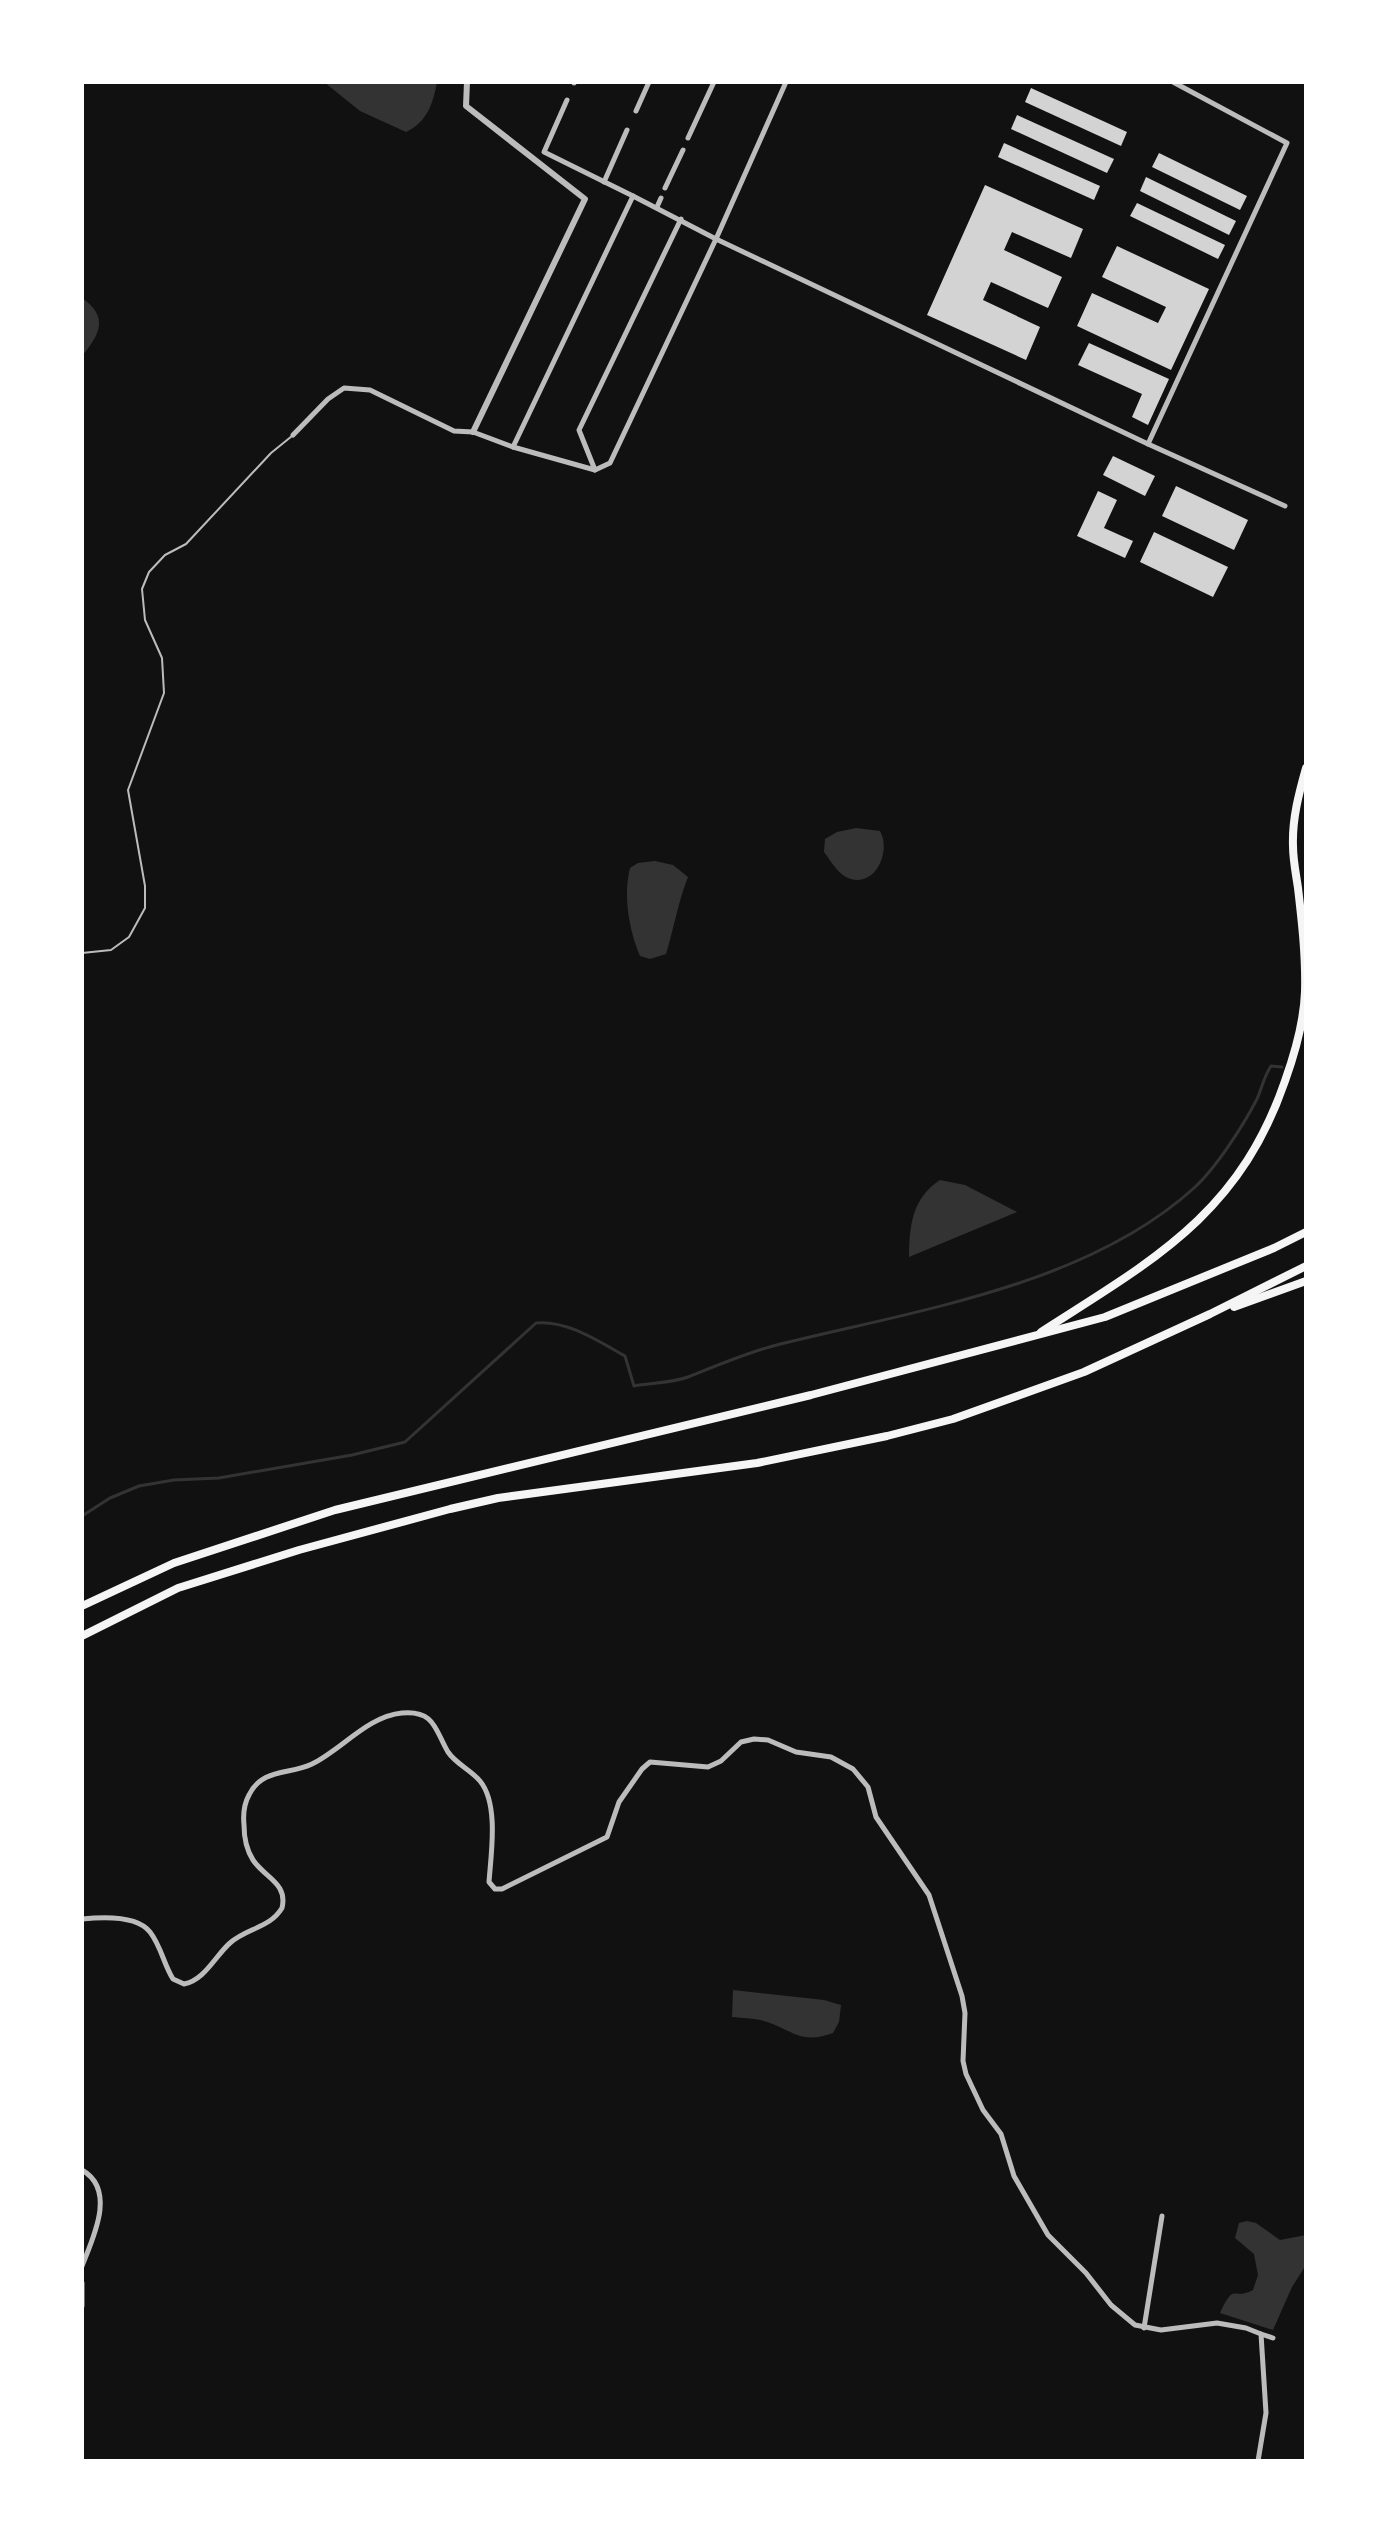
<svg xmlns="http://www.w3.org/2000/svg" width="1388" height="2543" viewBox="0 0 1388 2543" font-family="Figtree,sans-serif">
	<rect width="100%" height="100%" fill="#111"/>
	<g fill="#333">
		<path d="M324 82H437C433 104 427 122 406 132L360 111Z"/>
		<path d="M82 298C109 317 100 334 82 356Z"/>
		<path d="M856 828 880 831C891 850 877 886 851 879 839 876 831 861 824 852L825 839 837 832Z"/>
		<path d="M655 861 673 865 688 877C678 902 674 928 666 954L650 959 640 956C629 930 623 895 630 868L638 863Z"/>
		<path d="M940 1180 965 1185 1017 1212 909 1257C909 1227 912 1198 940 1180Z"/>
		<path d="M733 1990 824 2000 841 2005 839 2022 833 2033C800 2045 793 2030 764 2021 754 2018 742 2018 732 2017Z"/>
		<path d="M1247 2221 1256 2223 1280 2240 1306 2235V2265L1292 2287 1273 2330 1220 2313C1235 2281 1232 2301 1253 2290L1258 2275 1254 2254 1235 2238 1239 2223Z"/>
	</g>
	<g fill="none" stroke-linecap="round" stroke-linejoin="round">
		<path stroke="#333" stroke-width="3" d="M82 1516 110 1498 139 1486 174 1480 219 1478 352 1455 405 1442 536 1323C567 1320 598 1341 625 1356L634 1386C651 1383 672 1383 688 1377 716 1366 743 1354 773 1346 911 1311 1085 1287 1194 1188 1216 1168 1243 1126 1257 1099 1262 1088 1264 1076 1271 1066L1282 1067"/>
	</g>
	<g fill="#d3d3d3">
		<path d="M1031 88 1127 132 1121 146 1025 102Z"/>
		<path d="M1017 115 1114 159 1107 173 1011 129Z"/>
		<path d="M1004 143 1100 186 1094 200 998 157Z"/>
		<path d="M1159 153 1247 196 1240 210 1152 167Z"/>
		<path d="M1146 177 1236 221 1229 235 1140 191Z"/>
		<path d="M985 185 1083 229 1071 258 1012 232 1004 250 1062 277 1048 308 991 282 983 300 1040 327 1026 360 927 315Z"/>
		<path d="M1137 203 1225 245 1218 259 1130 216Z"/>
		<path d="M1117 246 1209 289 1171 370 1077 326 1092 293 1158 323 1166 307 1102 277Z"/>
		<path d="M1089 343 1169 379 1148 425 1132 417 1142 394 1078 365Z"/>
		<path d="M1113 456 1155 476 1145 496 1103 475Z"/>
		<path d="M1176 486 1248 520 1234 550 1162 516Z"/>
		<path d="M1098 491 1117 500 1104 528 1133 541 1125 558 1077 536Z"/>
		<path d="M1154 532 1228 567 1213 597 1140 562Z"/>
	</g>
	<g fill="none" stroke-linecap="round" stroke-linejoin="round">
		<path stroke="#bcbcbc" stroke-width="2" d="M82 953 111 950 129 937 145 908V886L128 790 164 693 162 658 145 620 142 589 149 572 165 555 186 544 271 453 292 436"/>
		<g stroke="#bcbcbc" stroke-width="5">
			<path d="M574 83V82"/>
			<path d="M567 100 544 152 633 196"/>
			<path d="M636 111 649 82"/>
			<path d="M688 138 714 82"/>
			<path d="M604 182 627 130"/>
			<path d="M665 188 683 150"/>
			<path d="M657 207 661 198"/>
			<path d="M293 435 328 399 344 388 370 390 454 431 473 432 513 447 595 470 610 463 716 239 786 82"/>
			<path d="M1148 444 1287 143 1173 82"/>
			<path d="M513 447 633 196 716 239 1148 444 1285 506"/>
			<path d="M595 470 579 430 681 219"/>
			<path d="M82 1919C101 1917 137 1915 150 1932 161 1946 164 1965 173 1979L184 1984C204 1981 216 1955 230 1943 247 1928 270 1928 282 1908 288 1883 265 1878 253 1860 246 1849 244 1838 244 1825 243 1815 244 1804 249 1795 262 1768 289 1775 312 1764 341 1750 368 1716 402 1713 435 1710 435 1730 448 1752 456 1764 471 1770 480 1781 499 1804 491 1854 489 1882L495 1889H502L607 1837 619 1802 642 1769 650 1762 708 1767 721 1761 741 1742 754 1739 768 1740 796 1752 831 1757 853 1769 868 1787 876 1817 929 1895 962 1996 965 2013 963 2061 966 2074 983 2110 1001 2134 1014 2176 1048 2235 1086 2273 1111 2305 1135 2325 1161 2330 1217 2323 1246 2328 1261 2334 1266 2413 1258 2461"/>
			<path d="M82 2170C117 2190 93 2238 82 2266"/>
			<path d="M82 2283V2306"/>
			<path d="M1144 2328 1162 2216"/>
			<path d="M1261 2334 1273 2338"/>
		</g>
		<path stroke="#bcbcbc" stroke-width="6" d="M467 82 466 106 585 199 473 432"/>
		<g stroke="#f5f5f5" stroke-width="8">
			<path d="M1234 1307 1306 1281"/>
			<path d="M1041 1332C1153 1260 1239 1215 1285 1081 1295 1053 1304 1021 1305 992 1306 957 1302 922 1298 888 1296 874 1293 860 1293 846 1292 819 1299 793 1306 768"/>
			<path d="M82 1606 174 1563 335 1510 811 1395 1105 1317 1274 1248 1306 1232"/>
			<path d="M82 1636 178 1588 299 1550 450 1509 498 1498 757 1463 887 1436 953 1419 1084 1372 1210 1314 1306 1266"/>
		</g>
	</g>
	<rect width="1388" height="2543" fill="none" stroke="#ffffff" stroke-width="168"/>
</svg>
